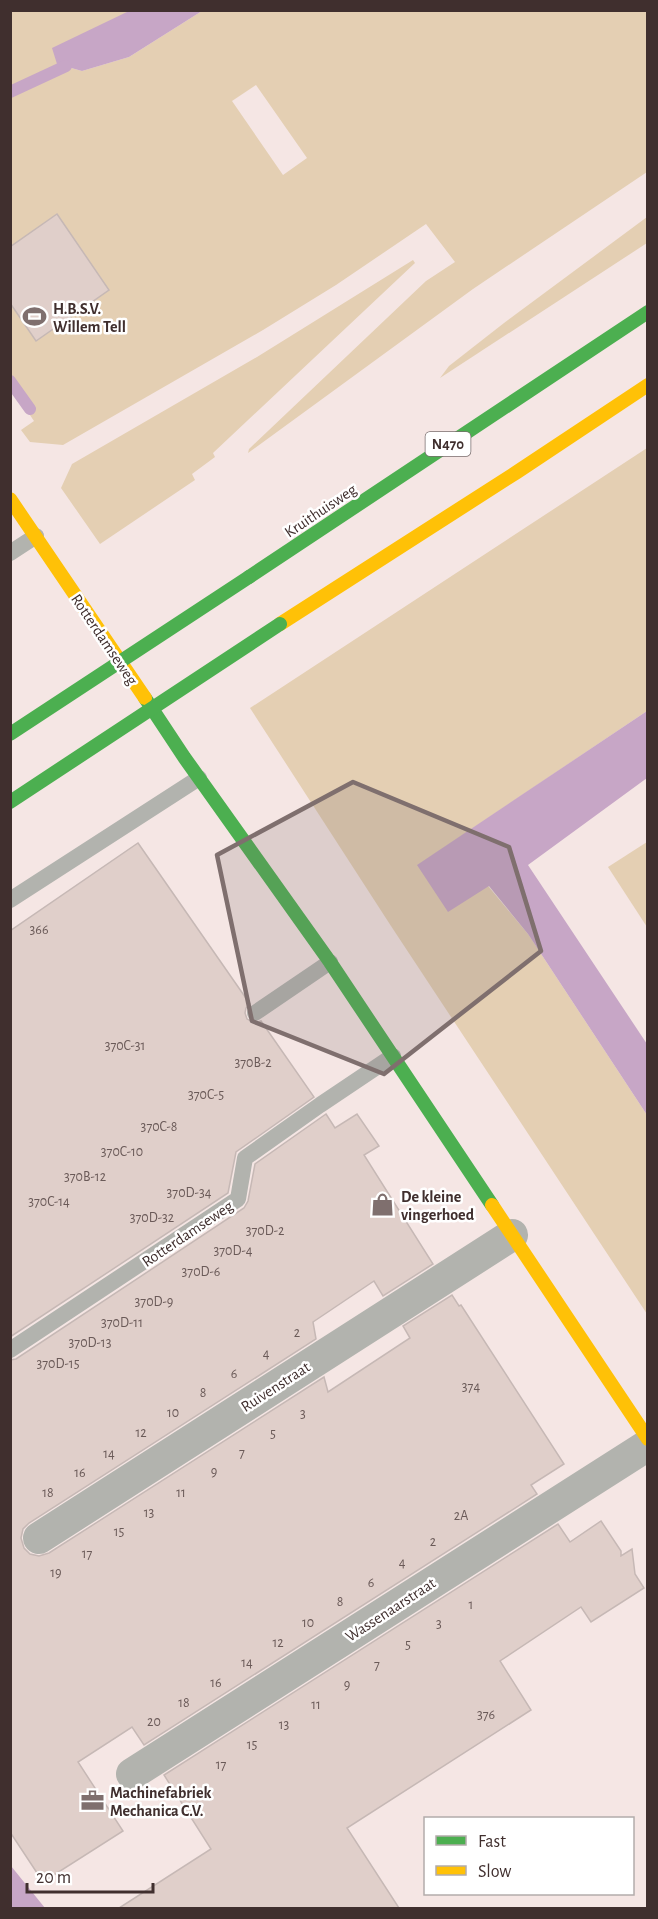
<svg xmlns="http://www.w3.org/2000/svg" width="658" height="1919" viewBox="0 0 658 1919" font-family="'Alegreya Sans',sans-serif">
	<rect width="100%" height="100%" fill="#f5e6e4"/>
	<g fill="#e4cfb3" fill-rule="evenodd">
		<path d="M11 11H129L57 64 82 71 129 57 202 11H647V172L473 289 248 453 249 449 426 281 455 262 426 224 336 285 263 330 63 445 30 442 21 430 34 421 11 387ZM256 85 307 158 283 175 232 101Z"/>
		<path d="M647 217V243L440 378 449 366 504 323Z"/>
		<path d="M413 260 415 263 213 453 215 457 192 474 195 480 100 544 61 488 72 464 257 357Z"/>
		<path d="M647 448V711L418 865 488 886 528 934 647 1115V1314L391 926 250 708Z"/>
		<path d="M647 842V927L608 867Z"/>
	</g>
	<g fill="#c7a6c6">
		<path d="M129 11H202L129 57 82 71 57 64 52 48Z"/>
		<path d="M647 711V778L528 865 647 1044V1115L528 934 489 886 448 912 417 865Z"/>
		<path d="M10 1866H11L45 1908H11Z"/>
	</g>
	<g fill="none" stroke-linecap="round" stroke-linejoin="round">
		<g stroke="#c7a6c6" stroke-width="12">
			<path d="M10 92 66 66"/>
			<path d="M10 381 30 409"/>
		</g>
	</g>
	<g fill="#e0cfca" stroke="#c6b8b5" stroke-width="1.5">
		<path d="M57 214 109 290 36 341 10 303V247Z"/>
		<path d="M138 843 250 1004 246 1008 245 1013 247 1019 255 1023 261 1021 314 1097 236 1152 228 1193 10 1337V931Z"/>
		<path d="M326 1114 335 1128 357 1114 379 1146 364 1155 433 1264 383 1296 374 1281 313 1322 316 1339 29 1523 23 1529 21 1538 24 1548 30 1554 39 1556 49 1553 324 1377 328 1392 410 1338 403 1326 452 1295 459 1306 461 1305 564 1464 531 1485 537 1494 144 1745 132 1727 78 1762 123 1831 43 1882 10 1832V1360L16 1359 244 1208 248 1201 255 1164Z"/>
		<path d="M601 1521 621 1551V1556L632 1549 635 1574 644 1588 591 1622 581 1607 500 1661 531 1710 347 1828 399 1908H119L211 1849 164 1775 558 1524 570 1542Z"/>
	</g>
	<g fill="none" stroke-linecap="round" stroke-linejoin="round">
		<g stroke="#b2b3ae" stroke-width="16">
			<path d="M10 553 36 536"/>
			<path d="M10 900 199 778"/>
			<path d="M255 1013 330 962"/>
			<path d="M10 1350 238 1199 245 1158 320 1105 393 1056"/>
		</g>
		<g stroke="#b2b3ae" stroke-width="32">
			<path d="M39 1538 512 1235"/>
			<path d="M132 1774 648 1445"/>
		</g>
		<g stroke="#4caf50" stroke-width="14">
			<path d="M249 577 648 312"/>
			<path d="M145 698 184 757 330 962 492 1205"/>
		</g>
		<g stroke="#ffc107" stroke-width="14">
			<path d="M10 499 145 698"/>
			<path d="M280 624 517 472 648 385"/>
			<path d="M492 1205 648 1439"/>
		</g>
		<g stroke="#4caf50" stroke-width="14">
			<path d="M10 734 249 577"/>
			<path d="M10 802 280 624"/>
		</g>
	</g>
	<path fill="#7f6f6e" fill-opacity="0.2" stroke="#7f6f6e" stroke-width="4.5" stroke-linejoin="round" d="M353 782 509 847 541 951 384 1074 252 1021 217 855Z"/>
	<defs>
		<symbol id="stadium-bare" viewBox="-9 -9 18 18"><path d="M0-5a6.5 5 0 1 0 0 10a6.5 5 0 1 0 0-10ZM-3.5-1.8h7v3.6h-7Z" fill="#7f6f6e" stroke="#fff" stroke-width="2.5" paint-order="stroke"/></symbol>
		<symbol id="shop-bare" viewBox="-9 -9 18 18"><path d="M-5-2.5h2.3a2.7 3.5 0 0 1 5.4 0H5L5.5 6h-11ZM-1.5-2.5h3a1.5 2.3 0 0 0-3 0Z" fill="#7f6f6e" stroke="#fff" stroke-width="2.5" paint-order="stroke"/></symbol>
		<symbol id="office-bare" viewBox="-9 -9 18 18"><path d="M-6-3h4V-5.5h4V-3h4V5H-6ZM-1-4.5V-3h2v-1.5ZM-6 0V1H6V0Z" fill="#7f6f6e" stroke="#fff" stroke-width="2.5" paint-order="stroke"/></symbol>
	</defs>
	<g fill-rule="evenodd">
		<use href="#stadium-bare" x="18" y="300" width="33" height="33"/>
		<use href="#shop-bare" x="366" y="1188" width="33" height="33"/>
		<use href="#office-bare" x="76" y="1784" width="33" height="33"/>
	</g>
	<g text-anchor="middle" stroke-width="5" stroke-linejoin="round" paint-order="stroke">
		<g font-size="14" fill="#6a5a58">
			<text x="39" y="934">366</text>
			<text x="125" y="1050">370C-31</text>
			<text x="253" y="1067">370B-2</text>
			<text x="206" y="1099">370C-5</text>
			<text x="159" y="1131">370C-8</text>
			<text x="122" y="1156">370C-10</text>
			<text x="85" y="1181">370B-12</text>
			<text x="189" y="1197">370D-34</text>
			<text x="49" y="1206">370C-14</text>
			<text x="152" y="1222">370D-32</text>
			<text x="265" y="1235">370D-2</text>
			<text x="233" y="1255">370D-4</text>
			<text x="201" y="1276">370D-6</text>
			<text x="154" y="1306">370D-9</text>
			<text x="122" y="1327">370D-11</text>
			<text x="297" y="1337">2</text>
			<text x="90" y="1347">370D-13</text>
			<text x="266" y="1358">4</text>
			<text x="58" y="1368">370D-15</text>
			<text x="234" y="1378">6</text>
			<text x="471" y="1391">374</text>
			<text x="203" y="1397">8</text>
			<text x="173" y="1417">10</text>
			<text x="303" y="1418">3</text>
			<text x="141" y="1437">12</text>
			<text x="273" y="1438">5</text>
			<text x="242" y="1457">7</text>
			<text x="109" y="1458">14</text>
			<text x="214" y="1476">9</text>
			<text x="80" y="1477">16</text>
			<text x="48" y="1497">18</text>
			<text x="181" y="1497">11</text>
			<text x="149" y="1517">13</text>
			<text x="461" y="1520">2A</text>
			<text x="119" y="1536">15</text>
			<text x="433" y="1546">2</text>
			<text x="87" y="1558">17</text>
			<text x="402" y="1567">4</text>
			<text x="56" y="1577">19</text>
			<text x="371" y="1587">6</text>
			<text x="340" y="1606">8</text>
			<text x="471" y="1609">1</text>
			<text x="308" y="1627">10</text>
			<text x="439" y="1628">3</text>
			<text x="278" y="1647">12</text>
			<text x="408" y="1649">5</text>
			<text x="247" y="1667">14</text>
			<text x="377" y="1669">7</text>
			<text x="216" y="1687">16</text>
			<text x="347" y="1689">9</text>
			<text x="184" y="1707">18</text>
			<text x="316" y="1709">11</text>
			<text x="486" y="1719">376</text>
			<text x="154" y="1726">20</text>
			<text x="284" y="1729">13</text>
			<text x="252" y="1749">15</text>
			<text x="221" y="1769">17</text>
		</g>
		<rect fill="#fff" stroke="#796d6d" stroke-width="1.5" x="425.5" y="432" width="45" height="24" rx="4.5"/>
		<g font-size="15" font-weight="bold" fill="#402f2e">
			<text x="448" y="449">N470</text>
		</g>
		<g font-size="16" font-weight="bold" fill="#402f2e" stroke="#fff" text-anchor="start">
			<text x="53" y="314">H.B.S.V.<tspan x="53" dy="18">Willem Tell</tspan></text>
			<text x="401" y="1202">De kleine<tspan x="401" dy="18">vingerhoed</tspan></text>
			<text x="110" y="1798">Machinefabriek<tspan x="110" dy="18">Mechanica C.V.</tspan></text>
		</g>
		<g font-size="16" fill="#402f2e" stroke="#fff">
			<text transform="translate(320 510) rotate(-34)" y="6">Kruithuisweg</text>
			<text transform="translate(105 639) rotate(56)" y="6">Rotterdamseweg</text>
			<text transform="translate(187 1233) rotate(-34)" y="6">Rotterdamseweg</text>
			<text transform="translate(275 1386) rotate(-33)" y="6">Ruivenstraat</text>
			<text transform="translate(390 1609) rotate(-33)" y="6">Wassenaarstraat</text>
		</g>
	</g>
	<rect width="658" height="1919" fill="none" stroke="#402f2e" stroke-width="24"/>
	<rect x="424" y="1817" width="210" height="78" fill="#ffffff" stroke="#b3acab" stroke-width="1.5"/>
	<rect x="436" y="1836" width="30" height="9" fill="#4caf50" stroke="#b3acab" stroke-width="1.5"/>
	<text x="478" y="1847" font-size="18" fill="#402f2e">Fast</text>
	<rect x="436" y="1866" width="30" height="9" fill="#ffc107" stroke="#b3acab" stroke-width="1.5"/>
	<text x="478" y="1877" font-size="18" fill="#402f2e">Slow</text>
	<path d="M27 1883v9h126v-9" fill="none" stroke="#402f2e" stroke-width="3"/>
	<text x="36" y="1883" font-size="18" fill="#402f2e" stroke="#ffffff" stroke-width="4.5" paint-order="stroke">20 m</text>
</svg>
